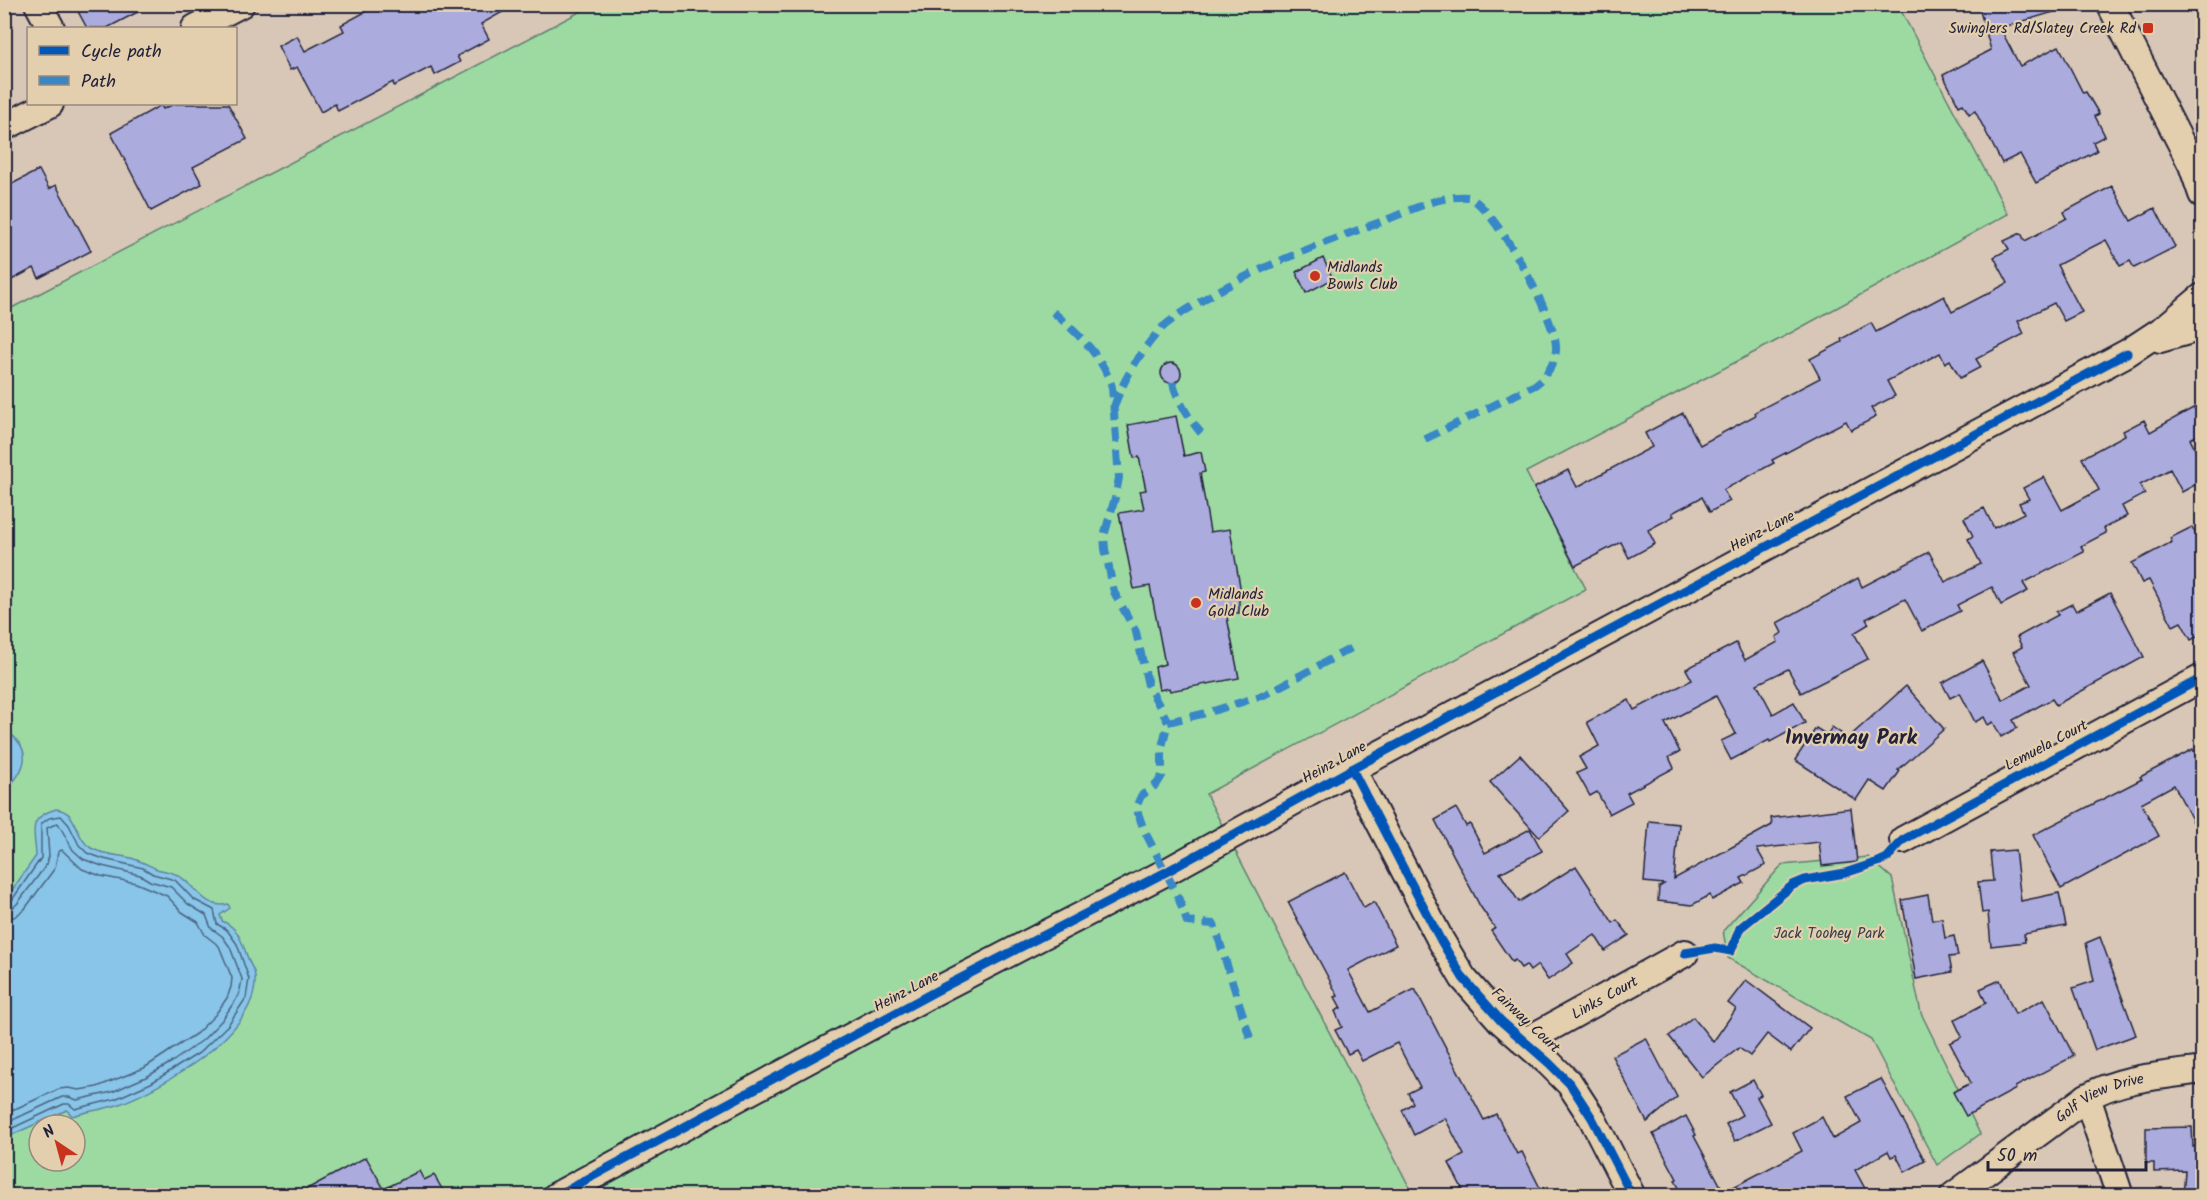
<svg xmlns="http://www.w3.org/2000/svg" width="2207" height="1200" viewBox="0 0 2207 1200" font-family="Kalam,sans-serif">
	<rect width="100%" height="100%" fill="#d8c7b7"/>
	<filter id="ink" filterUnits="userSpaceOnUse"><feTurbulence type="fractalNoise" baseFrequency=".0167" numOctaves="2"/><feDisplacementMap in="SourceGraphic" scale="12" xChannelSelector="R" yChannelSelector="G"/><feConvolveMatrix kernelMatrix="1 2 1 2 8 2 1 2 1" color-interpolation-filters="sRGB"/></filter>
	<g filter="url(#ink)">
		<g fill="#9ddaa2" stroke="#607e6e" stroke-width="1.5" fill-rule="evenodd">
			<path d="M593 5H1898L2008 214 1776 341 1526 472 1586 589 1206 794 1414 1196 5 1195 4 312ZM39 1125H75V1161H39Z"/>
			<path d="M1868 857 1892 878 1921 1013 1980 1134 1937 1165 1871 1040 1728 958 1723 931 1782 865Z"/>
		</g>
		<g fill="#88c5e8" stroke="#5f84a3" stroke-width="1.5">
			<path d="M5 730C34 749 27 769 5 791Z"/>
			<path d="M56 809C79 811 74 838 91 848 103 855 118 855 131 858 141 861 148 865 157 869 164 871 173 872 179 876 196 886 205 910 228 904L230 908 220 915 222 921C240 928 242 944 249 961 251 967 255 970 255 977 259 1033 161 1089 117 1105 102 1110 86 1111 72 1116L67 1110 5 1138V900L36 856C35 831 26 818 56 809Z"/>
		</g>
		<g fill="none" stroke-linecap="round" stroke-linejoin="round">
			<g stroke="#4b6380" stroke-width="1.5">
				<path d="M4 902 12 900 41 858V824L49 818 61 816 69 825 79 845 87 853 104 859 143 868 153 874 175 880 193 899 214 910 217 924 227 930 237 944 249 979 246 998 228 1025 199 1053 151 1083 115 1099 75 1109 69 1104H64L4 1132"/>
				<path d="M4 910 11 909 17 904 47 864 49 856 47 828 58 823 73 850 83 859 102 866 140 875 150 881 171 887 188 904 206 915 211 928 222 936 230 947 242 979 239 995 222 1020 203 1040 172 1062 148 1076 112 1092 77 1100 69 1097H62L4 1124"/>
				<path d="M4 919 14 917 24 910 55 868 58 852 62 850 82 869 101 876 136 883 167 896 182 912 198 922 205 935 219 946 232 978 231 987 227 998 215 1015 197 1033 144 1068 97 1087 79 1090 68 1088 59 1089 4 1114"/>
			</g>
		</g>
		<g fill="#abacdd" stroke="#22223b" stroke-width="1.5">
			<path d="M74 4H153L107 28H87Z"/>
			<path d="M366 4H517L481 24 489 39 457 56 460 62 435 75 431 67 394 86 393 82 338 111 335 104 321 112 297 67 290 70 278 46 297 36 305 51 344 31 341 25 369 10Z"/>
			<path d="M1978 4H2064V9L2000 28 2020 66 2059 46 2083 93 2086 92 2099 114 2095 116 2105 136 2093 142 2097 151 2036 183 2020 154 2002 163 1975 111 1969 114 1963 104 1959 106 1943 75 1991 50Z"/>
			<path d="M174 104H228L247 139 193 167 202 184 151 211 111 133 161 105 163 109Z"/>
			<path d="M39 170 49 189 56 185 91 251 39 278 34 268 4 284V188Z"/>
			<path d="M2112 186 2131 221 2155 208 2175 247 2134 268 2130 261 2120 266 2106 240 2057 265 2082 312 2064 321 2054 303 2018 321 2024 334 1976 359 1981 367 1960 378 1950 360 1945 363 1940 353 1887 381 1895 396 1871 408 1876 417 1851 430 1846 421 1772 460 1774 463 1723 490 1730 501 1710 512 1702 497 1672 513 1674 516 1648 530 1655 544 1629 558 1621 542 1575 566 1534 488 1568 470 1577 487 1652 447 1645 433 1683 413 1700 445 1756 415 1755 412 1820 378 1810 359 1842 342 1841 339 1871 323 1876 332 1944 296 1952 312 2008 283 1994 257 2009 249 2004 241 2021 233 2025 241 2067 218 2064 212Z"/>
			<path d="M1323 258 1333 279 1306 293 1296 272Z"/>
			<circle cx="1171" cy="373" r="10"/>
			<path d="M2202 403V433L2190 439 2202 463V481L2182 492 2170 469 2140 485 2145 494 2122 506 2127 516 2104 528 2106 533 2081 546 2084 552 2023 583 2028 591 2001 605 1992 587 1957 605 1960 611 1922 631 1905 599 1866 619 1869 624 1854 633 1868 659 1801 693 1788 669 1757 684 1773 714 1794 702 1805 723 1770 742 1769 740 1731 760 1721 741 1736 734 1716 696 1665 723 1680 752 1669 757 1674 768 1627 793 1632 802 1609 814 1597 792 1590 796 1577 773 1586 769 1579 757 1599 746 1587 722 1629 700 1634 710 1692 680 1686 669 1736 643 1745 660 1778 642 1776 637 1782 633 1777 623 1858 578 1862 587 1929 552 1945 582 1981 564 1968 539 1973 536 1964 518 1984 508 1994 528 2024 513 2019 503 2029 499 2023 488 2044 477 2062 510 2099 490 2082 458 2125 435 2123 431 2144 420 2150 432Z"/>
			<path d="M1176 416 1184 456 1201 452 1205 472 1200 473 1210 532 1230 529 1241 592 1239 593V613L1226 612 1239 678 1170 691 1169 688 1159 690 1155 667 1165 664 1150 586 1134 589 1119 513 1144 509 1140 491 1146 490 1139 457 1134 458 1128 425Z"/>
			<path d="M2192 527 2202 546V634L2191 640 2181 622 2173 626 2149 580 2142 583 2132 563 2172 542 2170 538Z"/>
			<path d="M2110 593 2144 657 2056 705 2052 699 2013 720 2017 728 2001 737 1993 722 1988 725 1984 717 1975 722 1960 693 1950 698 1942 683 1982 661 2003 700 2031 685 2013 652 2022 647 2017 637 2058 615 2056 612 2072 604 2076 611Z"/>
			<path d="M1906 686 1944 729 1898 770 1900 771 1886 791 1869 780 1856 800 1795 760 1816 728 1827 735 1832 727 1848 738Z"/>
			<path d="M2193 749 2202 768V839L2174 785 2141 803 2159 836 2061 889 2033 835 2142 779 2140 777Z"/>
			<path d="M1520 755 1569 811 1539 837 1490 782Z"/>
			<path d="M1456 808 1466 826 1470 824 1485 853 1530 829 1542 851 1500 873 1519 902 1576 866 1613 923 1617 920 1629 935 1605 951 1595 935 1567 954 1573 963 1548 980 1538 965 1530 971 1526 965 1521 968 1515 960 1512 962 1491 931 1495 928 1480 906 1435 820Z"/>
			<path d="M1851 808 1857 862 1822 866 1819 842 1757 849 1766 865 1741 878 1744 883 1712 900 1710 895 1692 905 1658 901 1659 887 1664 884 1644 882 1649 821 1679 824 1674 879 1772 825 1771 818Z"/>
			<path d="M2015 850 2021 901 2059 893 2066 926 2024 934 2025 942 1991 946 1988 912 1982 913 1978 882 1993 881 1990 852Z"/>
			<path d="M1345 872 1364 908 1374 902 1396 945 1348 970 1370 1012 1415 989 1484 1120 1496 1114 1517 1154 1522 1152 1544 1196H1466L1449 1163 1464 1155 1445 1118 1414 1135 1402 1110 1413 1103 1408 1093 1420 1087 1397 1043 1362 1061 1356 1050 1348 1054 1335 1030 1342 1027 1335 1011 1341 1008 1335 997 1338 996 1288 902Z"/>
			<path d="M1928 895 1932 920 1942 918 1945 938 1954 936 1958 956 1949 957 1952 972 1916 979 1902 900Z"/>
			<path d="M2100 937 2136 1035 2095 1050 2073 988 2094 981 2086 943Z"/>
			<path d="M1746 980 1810 1028 1791 1052 1767 1034 1750 1056 1739 1048 1702 1077 1669 1036 1693 1017 1713 1042 1736 1009 1728 1003Z"/>
			<path d="M2000 980 2015 1014 2044 999 2074 1056 2015 1087 2016 1089 1966 1116 1953 1092 1971 1083 1950 1043 1962 1037 1954 1020 1986 1003 1980 989Z"/>
			<path d="M1646 1038 1677 1097 1647 1122 1612 1056Z"/>
			<path d="M1881 1079 1925 1161 1905 1172 1896 1155 1891 1157 1888 1151 1855 1170 1869 1196H1849L1845 1189 1833 1196H1683L1675 1180 1677 1179 1653 1134 1686 1116 1696 1135 1694 1136 1724 1192 1802 1151 1793 1133 1822 1117 1833 1139 1861 1123 1847 1096Z"/>
			<path d="M1753 1080 1761 1095 1757 1097 1771 1123 1735 1141 1726 1124 1742 1115 1730 1092Z"/>
			<path d="M2192 1127 2193 1147 2202 1143V1196H2183L2185 1171 2154 1172V1163H2146V1128Z"/>
			<path d="M366 1157 384 1189 419 1171 424 1180 434 1175 446 1196H294Z"/>
		</g>
		<g fill="none" stroke-linecap="round" stroke-linejoin="round">
			<defs>
				<g id="minor">
					<path d="M38 4 51 28"/>
					<path d="M2110 4 2192 165 2202 194"/>
					<path d="M195 28 241 4"/>
					<path d="M4 127 50 104"/>
					<path d="M2160 339 2202 327"/>
					<path d="M1352 769 1440 939 1463 978 1501 1021 1549 1063 1570 1084 1592 1118 1632 1196"/>
					<path d="M1903 840 2202 678"/>
					<path id="s1" d="M1524 1042 1685 953"/>
					<path d="M2087 1097 2120 1196"/>
					<path d="M556 1196 936 991 1166 872 1352 769 2127 353 2165 328 2202 297"/>
					<path id="s2" d="M1953 1196 2087 1097C2122 1077 2163 1076 2202 1070"/>
				</g>
			</defs>
			<use href="#minor" stroke="#22223b" stroke-width="30"/>
			<use href="#minor" stroke="#e3cead" stroke-width="26"/>
			<g stroke="#3887c6" stroke-width="8" stroke-dasharray="15 8" stroke-linecap="butt">
				<path d="M1053 312C1078 334 1102 355 1112 387L1119 478 1115 498 1104 536 1105 549 1114 592 1136 632 1148 685 1168 722"/>
				<path d="M1173 382C1174 395 1192 423 1201 433"/>
				<path d="M1114 407C1122 381 1145 344 1164 326 1177 315 1192 307 1206 298 1262 265 1325 242 1386 220 1411 210 1442 194 1469 197 1496 209 1554 316 1556 346 1557 361 1547 376 1535 385L1425 439"/>
				<path d="M1250 1038 1214 924 1187 922 1177 894 1144 830 1138 813 1137 805 1141 796 1157 784 1162 776V747L1168 722 1210 712 1264 695 1357 645"/>
			</g>
			<defs>
				<g id="cycleway">
					<path d="M1352 769 1440 939 1463 978 1501 1021 1549 1063 1570 1084 1592 1118 1632 1196"/>
					<path d="M1685 953 1715 948 1731 951 1740 928 1793 885 1805 880 1845 873 1878 862 1887 858 1903 840 2202 678"/>
					<path d="M556 1196 936 991 1166 872 1352 769 2127 353"/>
				</g>
			</defs>
			<use href="#cycleway" stroke="#e3cead" stroke-width="13"/>
			<use href="#cycleway" stroke="#0057b8" stroke-width="9"/>
		</g>
	</g>
	<g fill="#c8321e" stroke="#e3cead" stroke-width="2">
		<rect x="2142" y="22" width="12" height="12" rx="3"/>
		<circle cx="1315" cy="276" r="6"/>
		<circle cx="1196" cy="603" r="6"/>
	</g>
	<g text-anchor="middle" stroke-width="4.5" stroke-linejoin="round" paint-order="stroke">
		<g font-size="15" fill="#22223b" stroke="#e3cead" text-anchor="start">
			<text x="2136" y="33" text-anchor="end">Swinglers Rd/Slatey Creek Rd</text>
			<text x="1327" y="272">Midlands<tspan x="1327" dy="17">Bowls Club</tspan></text>
			<text x="1208" y="599">Midlands<tspan x="1208" dy="17">Gold Club</tspan></text>
		</g>
		<g font-size="15" fill="#22223b" stroke="#e3cead">
			<text transform="translate(1762 531) rotate(-28)" y="5">Heinz Lane</text>
			<text transform="translate(2046 745) rotate(-28)" y="5">Lemuela Court</text>
			<text transform="translate(1334 762) rotate(-29)" y="5">Heinz Lane</text>
			<text transform="translate(906 991) rotate(-28)" y="5">Heinz Lane</text>
			<text dy="5" stroke="none"><textPath href="#s1" startOffset="92">Links Court</textPath></text>
			<text transform="translate(1526 1020) rotate(43)" y="5">Fairway Court</text>
			<text dy="5" stroke="none"><textPath href="#s2" startOffset="178">Golf View Drive</textPath></text>
		</g>
		<g font-size="15" fill="#343e4a" stroke="#e3cead">
			<text x="1829" y="938">Jack Toohey Park</text>
		</g>
		<g font-size="21" font-weight="bold" fill="#22223b" stroke="#e3cead">
			<text x="1851" y="744">Invermay Park</text>
		</g>
	</g>
	<rect width="2207" height="1200" fill="none" stroke="#e3cead" stroke-width="24"/>
	<rect x="12" y="12" width="2183" height="1176" fill="none" stroke="#22223b" stroke-width="2" filter="url(#ink)"/>
	<rect x="27" y="27" width="210" height="78" fill="#e3cead" stroke="#96897f" stroke-width="1.5"/>
	<rect x="39" y="46" width="30" height="9" fill="#0057b8" stroke="#96897f" stroke-width="1.5"/>
	<text x="81" y="57" font-size="18" fill="#22223b">Cycle path</text>
	<rect x="39" y="76" width="30" height="9" fill="#3887c6" stroke="#96897f" stroke-width="1.5"/>
	<text x="81" y="87" font-size="18" fill="#22223b">Path</text>
	<g transform="translate(57 1143) rotate(324)"><circle r="28" fill="#e3cead" stroke="#96897f" stroke-width="1.5"/>
	<path d="M0-4.5L10 22L0 15L-10 22Z" fill="#c8321e"/>
	<text y="-9" font-size="16" font-weight="bold" text-anchor="middle" fill="#22223b">N</text>
	</g>
	<path d="M1988 1161v9h158v-9" fill="none" stroke="#22223b" stroke-width="3"/>
	<text x="1997" y="1161" font-size="18" fill="#22223b" stroke="#e3cead" stroke-width="4.5" paint-order="stroke">50 m</text>
</svg>
